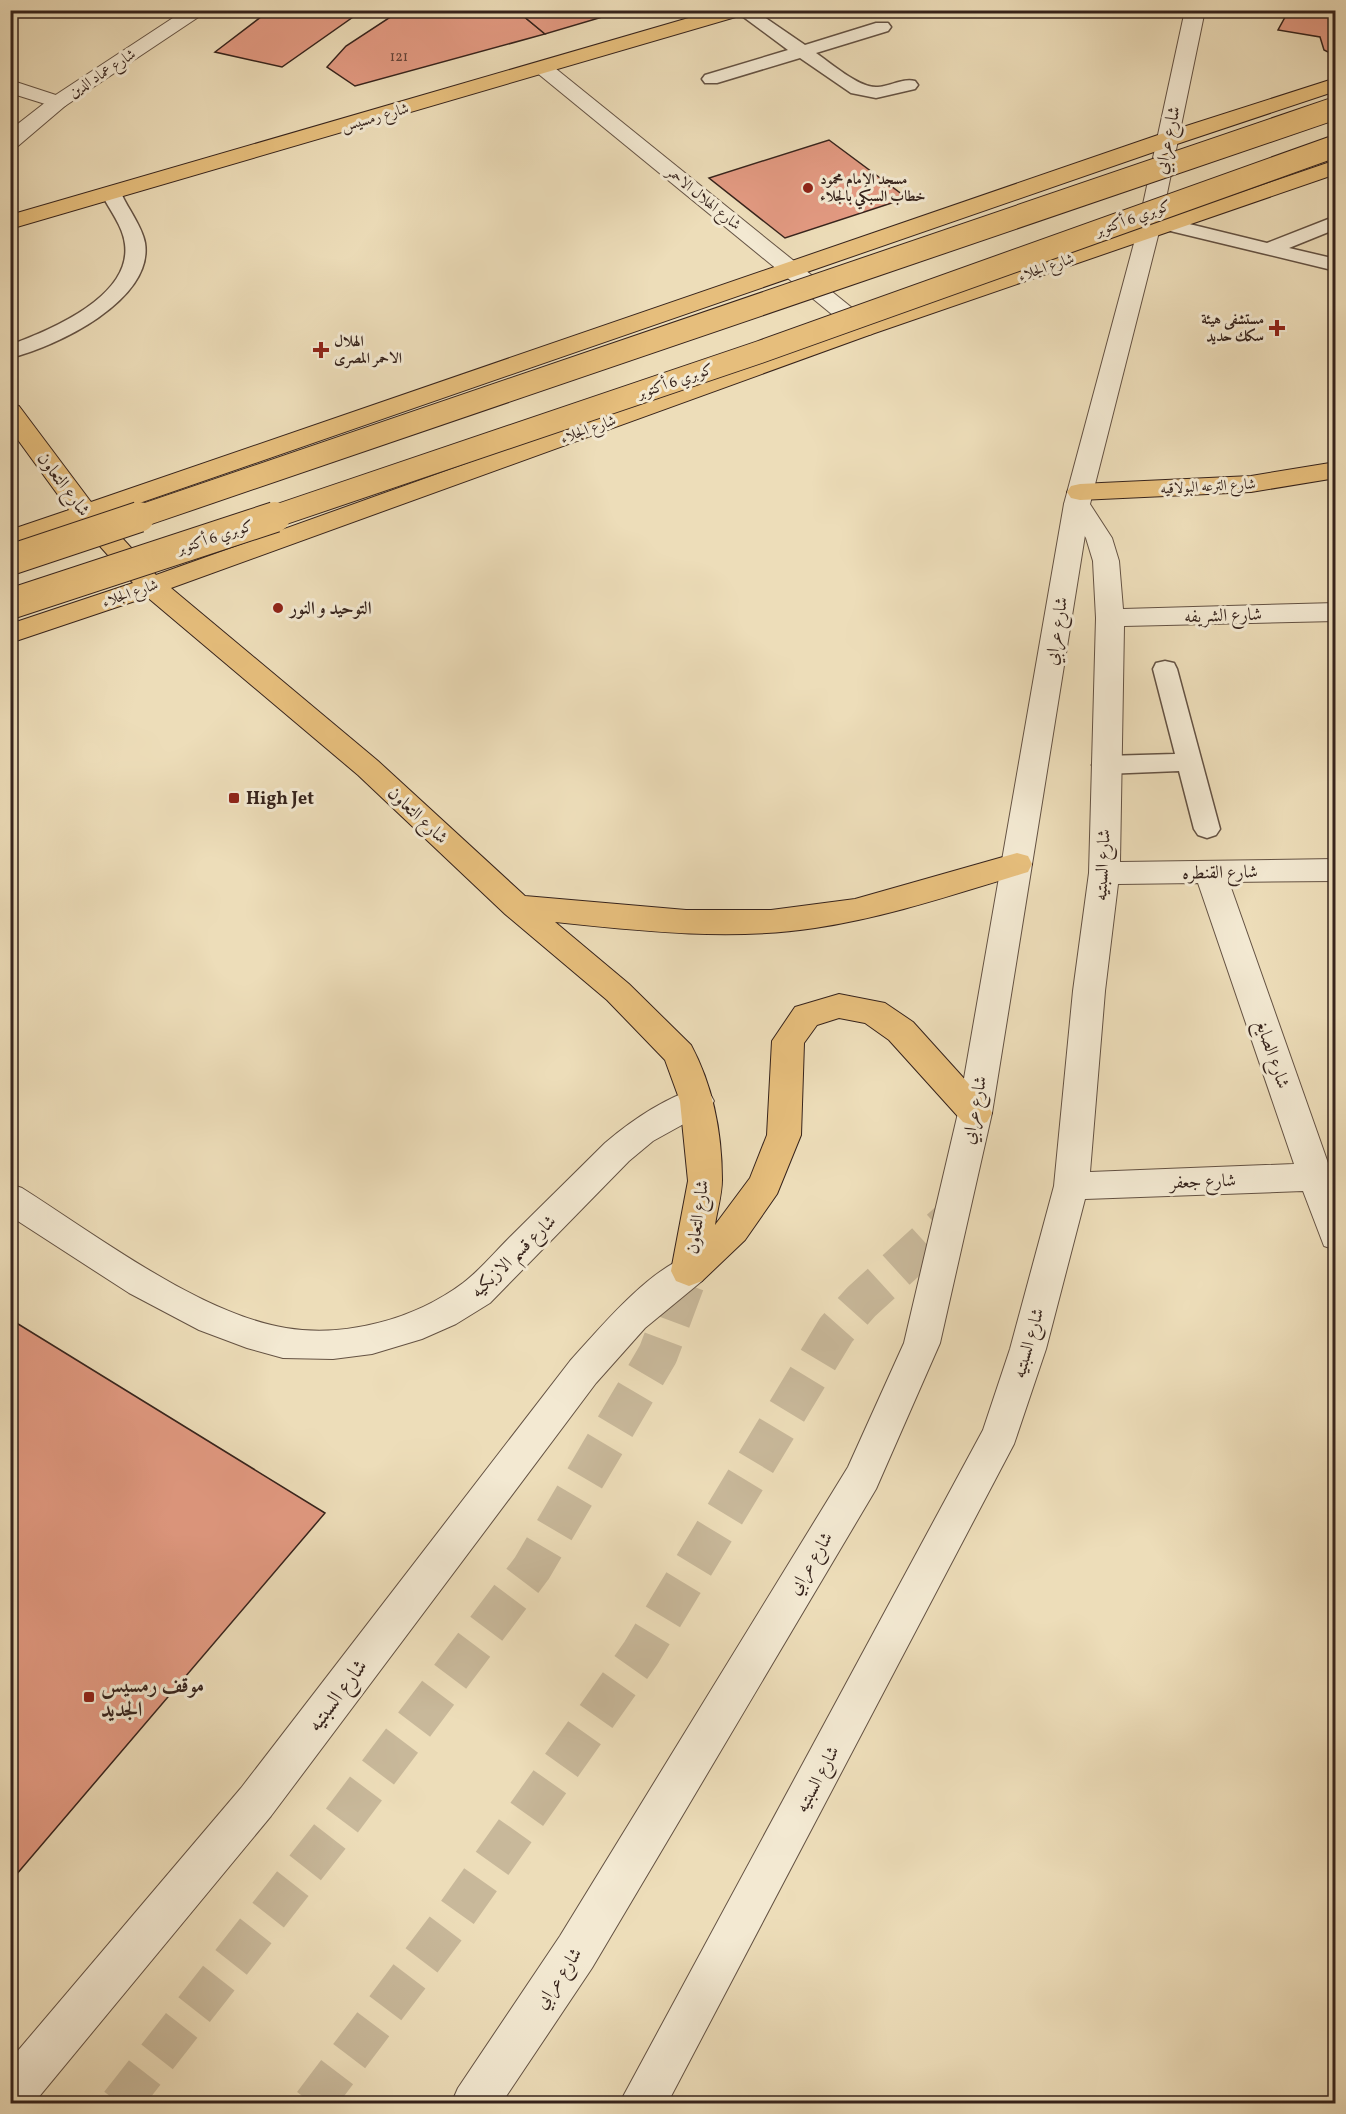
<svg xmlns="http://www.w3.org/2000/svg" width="1346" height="2114" viewBox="0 0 1346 2114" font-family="Vollkorn,Amiri,serif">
	<rect width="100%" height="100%" fill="#edddb9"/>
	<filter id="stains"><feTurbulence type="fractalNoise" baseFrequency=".00333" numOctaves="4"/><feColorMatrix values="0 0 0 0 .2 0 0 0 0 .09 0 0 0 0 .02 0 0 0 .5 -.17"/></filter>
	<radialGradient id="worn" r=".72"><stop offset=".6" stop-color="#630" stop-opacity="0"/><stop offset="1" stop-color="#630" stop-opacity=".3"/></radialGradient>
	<g fill="#e39a82" stroke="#36231c" stroke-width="1.5">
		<path d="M270 10H363L282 67 215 52Z"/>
		<path d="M401 10H516L545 34 355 86 327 67 346 46Z"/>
		<path d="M516 10H626L545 34Z"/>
		<path d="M1289 10H1336V56L1324 50 1320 37 1278 30Z"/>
		<path d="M829 140 907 198 785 238 709 178Z"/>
		<path d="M10 1319 325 1513 10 1882Z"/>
	</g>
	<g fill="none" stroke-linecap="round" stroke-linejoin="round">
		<g stroke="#c8b89a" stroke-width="40" stroke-dasharray="40 20" stroke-linecap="butt">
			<path d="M120 2104 331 1835 532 1568 658 1354 689 1271"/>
			<path d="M313 2104 452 1920 641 1653 836 1330 861 1302 952 1219"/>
		</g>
		<defs>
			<g id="service">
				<path d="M734 10H754L805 45 876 23H888L891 27 888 31 816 53C831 63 860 89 878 87 891 86 903 78 915 81L918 85 915 89 876 98 851 93 800 58 717 83H705L702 79 705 75 788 50Z"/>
				<path d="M111 187 118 189 121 193C128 209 142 226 145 243 154 300 56 347 10 358V345C51 330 132 296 125 244 123 226 109 209 101 193L104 189Z"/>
				<path d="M1336 216V229L1289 248 1336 259V271L1162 229 1159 225 1162 221 1169 219 1267 243Z"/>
				<path d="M1165 661 1174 663 1177 669 1220 829 1216 835 1207 838 1198 835 1194 829 1179 771 1105 774 1096 771 1092 765 1096 759 1105 756 1175 754 1153 669 1156 663Z"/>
			</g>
			<g id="minor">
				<path d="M543 62 550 64 872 324 876 329 872 334 864 336 856 334 536 72 533 68 536 64Z"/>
				<path d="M10 80 65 98 69 102 65 106 58 108 10 93Z"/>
				<path d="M1077 496 1086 498 1112 538 1119 561 1123 609 1336 603V621L1124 626 1120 862 1336 859V881L1229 882 1328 1163 1336 1162V1250L1324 1246 1303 1191 1085 1199 1046 1349 1014 1444 667 2104H619L983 1430 1010 1349 1054 1186 1073 991 1089 873 1096 618 1093 561 1086 538 1064 504 1068 498ZM1198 883 1294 1164 1090 1172 1105 991 1118 884Z"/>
				<path d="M697 1088 709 1092 714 1101 709 1110 653 1141 629 1161 490 1303 456 1324 422 1339 372 1354 333 1359 283 1358 247 1348 199 1330 129 1293 10 1216V1184L22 1188C96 1235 200 1314 286 1328 346 1338 415 1319 463 1283 479 1271 494 1253 508 1239 540 1207 573 1175 605 1143 632 1120 663 1099 697 1088Z"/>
			</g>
			<g id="tertiary">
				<path d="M185 10H209L65 106 18 146 10 147V130L51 98Z"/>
				<path d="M1185 10H1205L1159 232 1090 504 992 1113 940 1343 876 1489 592 1968 501 2104H451L458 2088 560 1936 848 1467 904 1343 958 1113 1064 504 1137 232Z"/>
				<path d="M689 1256 702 1261 707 1271 702 1281 645 1328 596 1383 271 1816 33 2104H10V2060L241 1788 570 1361C599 1329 648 1270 689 1256Z"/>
			</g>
			<g id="primary">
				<path d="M716 10H749L746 14 10 229V215Z"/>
				<path d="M1336 78V91L1174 145 102 516 156 575 856 324 1336 160V174L872 334 171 588 378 761 525 896 686 910H771L855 899 1017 853 1028 856 1032 864 1028 872C958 893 888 917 815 928 730 941 641 931 555 922L629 984 691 1045C713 1086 722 1134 722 1180 722 1194 717 1211 715 1225L750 1178 767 1135 772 1041 795 1007 839 994 885 1003 913 1022 987 1104 992 1113 987 1122 975 1126 963 1122 889 1040 865 1023 839 1018 817 1025 804 1043 801 1135 777 1194 745 1240 702 1281 689 1286 676 1281 671 1271 688 1181 680 1101 665 1060 607 1000 505 914 358 775 147 597 10 643V624L133 583 80 524 10 547V530L69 510 10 429V404L19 406 91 502 1158 135Z"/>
				<path d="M1336 462V478L1251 492 1080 500 1071 498 1067 492 1071 486 1080 484 1251 476Z"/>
			</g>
		</defs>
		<use href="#service" stroke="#645243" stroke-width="3"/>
		<use href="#minor" stroke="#645243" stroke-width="2"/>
		<use href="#tertiary" stroke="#645243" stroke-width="2"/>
		<use href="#primary" stroke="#36231c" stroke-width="2"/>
		<use href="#service" fill="#f3e9d2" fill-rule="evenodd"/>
		<use href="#minor" fill="#f3e9d2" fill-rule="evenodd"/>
		<use href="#tertiary" fill="#f3e9d2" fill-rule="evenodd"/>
		<use href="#primary" fill="#e6be7c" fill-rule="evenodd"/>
		<defs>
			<g id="motorway-bridge-far1">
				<path d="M135 518 1336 108"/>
				<path d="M270 518 760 352 1336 146"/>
			</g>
			<g id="motorway-bridge">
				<path d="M10 560 139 517"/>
				<path d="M10 604 275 517"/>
			</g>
		</defs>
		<use href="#motorway-bridge-far1" stroke="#36231c" stroke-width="24" stroke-linecap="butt"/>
		<use href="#motorway-bridge" stroke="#36231c" stroke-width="32" stroke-linecap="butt"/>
		<use href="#motorway-bridge-far1" stroke="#e6be7c" stroke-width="22"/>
		<use href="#motorway-bridge" stroke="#e6be7c" stroke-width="30"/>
	</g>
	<g fill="#8f2418" stroke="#f3e9d2" stroke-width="2">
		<circle cx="808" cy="188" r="6"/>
		<path d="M1274 319h6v6h6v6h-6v6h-6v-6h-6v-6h6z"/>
		<path d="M318 341h6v6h6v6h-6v6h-6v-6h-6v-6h6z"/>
		<circle cx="278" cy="608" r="6"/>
		<rect x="228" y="792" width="12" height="12" rx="3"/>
		<rect x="83" y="1691" width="12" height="12" rx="3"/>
	</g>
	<g text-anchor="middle" stroke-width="6" stroke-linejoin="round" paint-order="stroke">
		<g font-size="14" fill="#614136">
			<text x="399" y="61">121</text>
		</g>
		<g font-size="15" fill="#36231c" stroke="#f3e9d2">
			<text transform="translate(102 73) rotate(-33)" y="5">شارع عماد الدين</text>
			<text transform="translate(375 117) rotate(-16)" y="5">شارع رمسيس</text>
			<text transform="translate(704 198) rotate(39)" y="5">شارع الهلال الاحمر</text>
			<text transform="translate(1133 218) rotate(-20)" y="5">كوبري 6 أكتوبر</text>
			<text transform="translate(1046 267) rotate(-19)" y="5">شارع الجلاء</text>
			<text transform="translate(675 381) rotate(-19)" y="5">كوبري 6 أكتوبر</text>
			<text transform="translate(588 429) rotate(-20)" y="5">شارع الجلاء</text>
			<text transform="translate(1208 486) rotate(-3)" y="5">شارع الترعه البولاقيه</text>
			<text transform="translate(215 537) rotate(-18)" y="5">كوبري 6 أكتوبر</text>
			<text transform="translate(130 593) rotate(-19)" y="5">شارع الجلاء</text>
		</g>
		<g font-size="15" font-weight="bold" fill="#36231c" stroke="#f3e9d2" text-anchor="start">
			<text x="820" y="184">مسجد الإمام محمود<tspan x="820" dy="17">خطاب السبكي بالجلاء</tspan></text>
			<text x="1264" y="324" text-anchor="end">مستشفى هيئة<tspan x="1264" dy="17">سكك حديد</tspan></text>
			<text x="334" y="346">الهلال<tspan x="334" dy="17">الاحمر المصرى</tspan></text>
		</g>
		<g font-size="18" fill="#36231c" stroke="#f3e9d2">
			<text transform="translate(1167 140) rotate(-78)" y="6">شارع عرابي</text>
			<text transform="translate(64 484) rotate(53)" y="6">شارع التعاون</text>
			<text transform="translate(1223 615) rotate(-2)" y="6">شارع الشريفه</text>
			<text transform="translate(1056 631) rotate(-81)" y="6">شارع عرابي</text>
			<text transform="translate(418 815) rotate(43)" y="6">شارع التعاون</text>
			<text transform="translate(1102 865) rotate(-87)" y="6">شارع السبتيه</text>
			<text transform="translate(1220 872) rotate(-1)" y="6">شارع القنطره</text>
			<text transform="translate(1273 1054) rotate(71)" y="6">شارع الصايغ</text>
			<text transform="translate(974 1110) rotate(-79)" y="6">شارع عرابي</text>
			<text transform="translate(1203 1181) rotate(-2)" y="6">شارع جعفر</text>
			<text transform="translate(697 1217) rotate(-82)" y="6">شارع التعاون</text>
			<text transform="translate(513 1256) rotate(-44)" y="6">شارع قسم الازبكيه</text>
			<text transform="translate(1028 1343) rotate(-74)" y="6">شارع السبتيه</text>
			<text transform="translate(810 1563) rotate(-59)" y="6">شارع عرابي</text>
			<text transform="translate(817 1779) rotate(-62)" y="6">شارع السبتيه</text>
			<text transform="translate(558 1978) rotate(-56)" y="6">شارع عرابي</text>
		</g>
		<g font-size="18" font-weight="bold" fill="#36231c" stroke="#f3e9d2" text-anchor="start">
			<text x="290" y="614">التوحيد و النور</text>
			<text x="246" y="804">High Jet</text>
		</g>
		<g font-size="21" font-weight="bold" fill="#36231c" stroke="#f3e9d2" text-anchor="start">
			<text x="101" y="1692">موقف رمسيس<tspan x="101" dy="24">الجديد</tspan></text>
		</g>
		<g font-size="21" fill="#36231c" stroke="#f3e9d2">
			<text transform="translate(337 1695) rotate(-53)" y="7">شارع السبتيه</text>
		</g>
	</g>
	<rect width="1346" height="2114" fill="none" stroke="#edddb9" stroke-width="36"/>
	<rect x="12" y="12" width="1322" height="2090" fill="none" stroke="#36231c" stroke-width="3"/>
	<rect x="18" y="18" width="1310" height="2078" fill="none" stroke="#36231c" stroke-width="1.5"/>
	<rect width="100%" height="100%" filter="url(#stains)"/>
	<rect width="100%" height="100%" fill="url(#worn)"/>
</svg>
